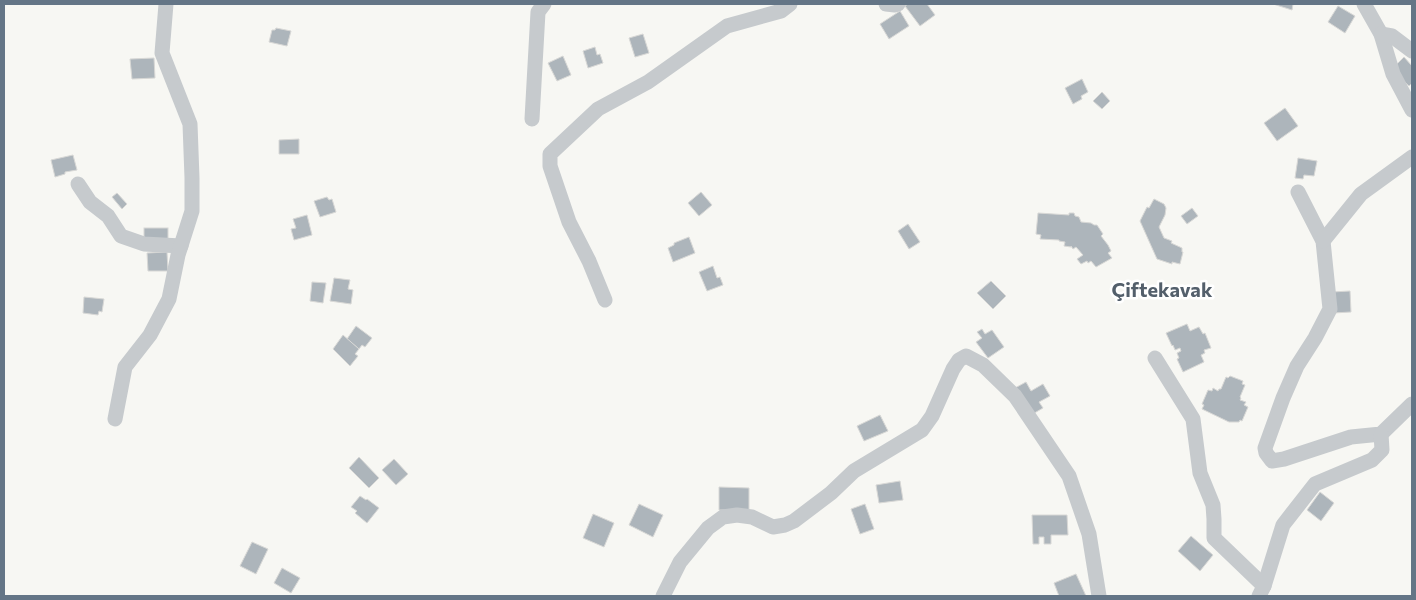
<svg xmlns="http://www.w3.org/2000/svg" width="1416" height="600" viewBox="0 0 1416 600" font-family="Commissioner,sans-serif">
	<rect width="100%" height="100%" fill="#f7f7f3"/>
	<g fill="#adb5bb" stroke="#d8d8d6">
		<path d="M908 4H927L935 15 920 26 905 6Z"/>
		<path d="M1273 4H1293L1292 10Z"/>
		<path d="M1338 6 1355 16 1345 33 1328 22Z"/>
		<path d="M900 11 909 26 889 39 880 24Z"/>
		<path d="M276 28 291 31 287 46 269 42 272 30H275Z"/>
		<path d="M643 34 649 53 635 57 629 38Z"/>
		<path d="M595 47 597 55 600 54 603 63 588 68 583 51Z"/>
		<path d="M563 56 571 75 557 81 548 63Z"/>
		<path d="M1404 57 1412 66V83L1409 86 1392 69Z"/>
		<path d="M154 58 155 78 132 79 130 59Z"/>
		<path d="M1082 79 1088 92 1081 96 1082 99 1073 104 1065 88Z"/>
		<path d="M1102 92 1110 101 1102 109 1093 101Z"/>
		<path d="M1285 108 1298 126 1277 141 1264 123Z"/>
		<path d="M299 139V154H279V140Z"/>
		<path d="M73 155 77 170 65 172V174L55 177 51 160Z"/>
		<path d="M1298 158 1317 161 1314 176 1304 175 1303 179 1295 178Z"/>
		<path d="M701 192 712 205 699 216 688 203Z"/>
		<path d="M117 193 127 204 122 209 112 197Z"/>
		<path d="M327 197 329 200 332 199 336 212 320 217 314 201Z"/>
		<path d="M1154 199 1164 204 1166 208 1165 215 1159 227 1164 238 1172 241 1171 243 1182 248V252H1183L1180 264 1172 262V264L1157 259 1140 221 1147 207 1149 208Z"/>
		<path d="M1192 208 1198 216 1187 224 1181 216Z"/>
		<path d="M1038 213 1069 215V213H1074L1075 216 1079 217 1081 222 1091 223 1094 225H1097L1103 234 1101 236 1108 245 1111 251 1108 253 1112 258 1096 267 1091 261 1088 263 1087 261 1081 264 1077 259 1083 255 1076 247 1073 249 1071 246V247L1064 246 1065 242 1059 241V240L1040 239 1041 235 1036 234Z"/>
		<path d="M307 215 312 235 294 240 291 229 296 228 293 219Z"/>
		<path d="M908 224 920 242 909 249 898 231Z"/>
		<rect x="144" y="228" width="24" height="15"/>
		<path d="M689 237 695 253 673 262 668 248 674 245V243Z"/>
		<path d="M167 252 168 271H148L147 253Z"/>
		<path d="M713 266 717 278 720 277 723 285 707 291 699 272Z"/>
		<path d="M334 278 350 280 348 289 353 290 351 304 330 301Z"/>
		<path d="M991 281 1006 296 993 309 977 293Z"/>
		<path d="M312 282 326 283 323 303 310 301Z"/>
		<path d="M1350 291 1351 312 1333 313 1332 292Z"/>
		<path d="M84 297 104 299 102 312 99 311 98 315 83 313Z"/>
		<path d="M1187 324 1190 331 1199 327 1203 334 1205 333 1211 348 1204 350 1205 353 1201 355 1204 362 1183 372 1177 359 1179 358 1177 353 1181 351 1180 348 1175 350 1173 345 1172 346 1166 333Z"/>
		<path d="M356 326 372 338 365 347 362 345 359 349 347 339Z"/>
		<path d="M982 329 985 334 992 330 1004 347 988 358 976 342 982 338 977 332Z"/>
		<path d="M343 335 359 349 355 354 358 356 350 366 333 349Z"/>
		<path d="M1230 376 1243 381 1242 384 1245 385 1240 397 1241 398 1240 400 1246 402 1244 405 1248 407 1242 421 1240 420 1239 422H1229L1202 409 1204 405 1202 404 1208 390 1212 391 1213 388 1218 391 1219 389H1221L1226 377 1228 378Z"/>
		<path d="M1026 382 1031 391 1043 384 1050 396 1039 402 1043 408 1031 415 1015 388Z"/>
		<path d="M880 415 888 431 864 441 857 426Z"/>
		<path d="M359 457 379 478 369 488 349 468Z"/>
		<path d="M394 459 408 474 396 485 382 470Z"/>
		<path d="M900 481 903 500 879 503 876 485Z"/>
		<path d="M719 487 749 488V510H719Z"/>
		<path d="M1320 492 1334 503 1321 521 1307 510Z"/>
		<path d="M360 496 366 500 367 499 379 508 367 523 355 513 357 511 351 507Z"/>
		<path d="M639 504 663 515 653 537 629 525Z"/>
		<path d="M865 504 874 529 860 534 851 509Z"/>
		<path d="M593 514 614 523 604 547 583 538Z"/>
		<path d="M1032 515H1067L1068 535H1051V544H1044V537H1039V544H1033Z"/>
		<path d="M1191 536 1213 555 1200 571 1178 551Z"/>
		<path d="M252 542 268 549 256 574 240 566Z"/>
		<path d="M282 568 300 578 291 593 274 583Z"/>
		<path d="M1076 574 1086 596H1059L1054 583Z"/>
	</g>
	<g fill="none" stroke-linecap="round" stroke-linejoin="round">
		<g stroke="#c6cacd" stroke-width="15">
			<path d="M886 4 895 5 898 4"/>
			<path d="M1364 4 1381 34 1393 74 1412 110"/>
			<path d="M1381 34 1392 36 1412 51"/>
			<path d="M532 119 538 12 544 4"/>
			<path d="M78 184 90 202 108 216 121 236 144 244 181 246"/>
			<path d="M1298 192 1323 241 1330 309 1315 338 1297 366 1283 398 1265 448 1266 453 1272 461 1284 459 1351 437 1381 434 1412 404"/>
			<path d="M1323 241 1361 194 1412 157"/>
			<path d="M605 300 589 261 569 222 550 166V154L598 109 648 82 727 26 781 11 790 4"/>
			<path d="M1155 358 1193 419 1200 473 1213 505 1214 519V538L1264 586"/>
			<path d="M115 419 125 367 150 335 169 299 178 255 192 211V178L190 124 162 53 166 4"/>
			<path d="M663 596 680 562 708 528 723 517 737 515 752 517 773 527 785 525 794 521 831 493 854 471 922 430 932 416 953 369 959 360 966 356 983 365 1015 396 1069 476 1089 534 1099 596"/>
			<path d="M1259 596 1264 586 1283 525 1315 484 1372 460 1382 450 1381 434"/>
		</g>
	</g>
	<g text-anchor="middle" stroke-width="5" stroke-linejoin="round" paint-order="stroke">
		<g font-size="20" font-weight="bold" fill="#535f6b" stroke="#fff">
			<text x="1162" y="297">Çiftekavak</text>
		</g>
	</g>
	<rect width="1416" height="600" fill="none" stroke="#647586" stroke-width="10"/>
</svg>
